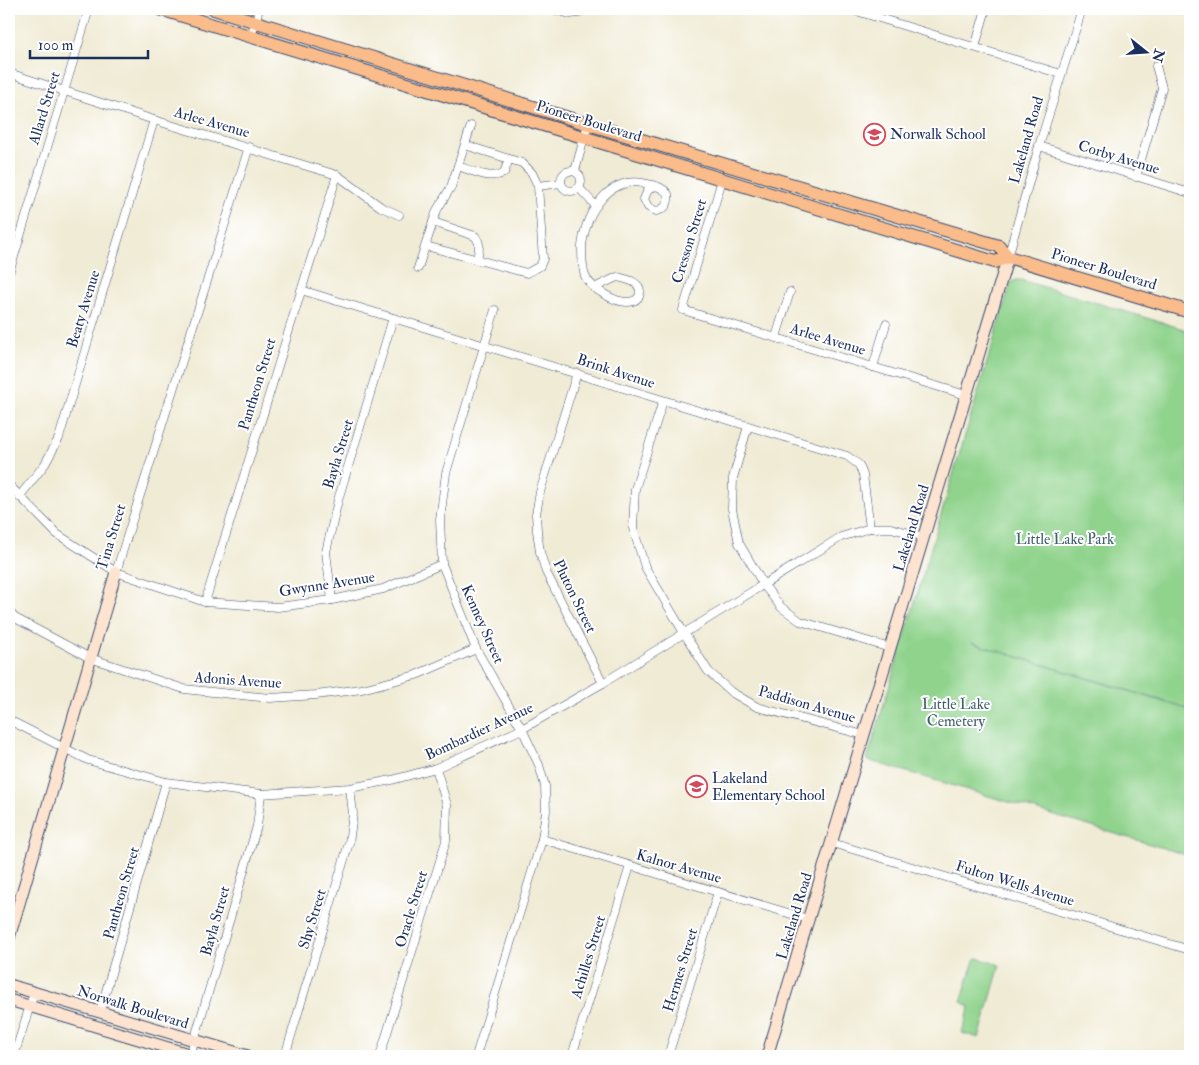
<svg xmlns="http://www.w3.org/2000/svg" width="1199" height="1065" viewBox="0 0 1199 1065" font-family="'IM FELL Double Pica',serif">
	<rect width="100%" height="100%" fill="#fff"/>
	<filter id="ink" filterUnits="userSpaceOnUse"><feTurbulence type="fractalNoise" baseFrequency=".02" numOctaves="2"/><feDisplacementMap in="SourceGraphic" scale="10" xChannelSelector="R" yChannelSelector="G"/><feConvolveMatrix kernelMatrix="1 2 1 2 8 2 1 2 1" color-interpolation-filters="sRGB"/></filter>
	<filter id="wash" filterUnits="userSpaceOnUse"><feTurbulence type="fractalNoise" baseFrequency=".0096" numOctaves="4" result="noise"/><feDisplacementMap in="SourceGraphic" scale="20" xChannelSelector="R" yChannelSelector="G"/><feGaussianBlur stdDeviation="1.12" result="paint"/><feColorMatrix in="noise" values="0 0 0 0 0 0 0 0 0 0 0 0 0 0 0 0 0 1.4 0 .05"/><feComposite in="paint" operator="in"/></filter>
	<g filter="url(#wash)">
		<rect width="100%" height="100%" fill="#f0ebd4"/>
		<g fill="#8fd38c" stroke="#558175">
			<path d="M1016 280H1021L1190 331V709L972 643 1190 710V740L1188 747 1190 748V856L867 760 1011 283Z"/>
			<path d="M978 958 1000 965 979 1038 962 1033 970 1006 961 1002 974 960Z"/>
		</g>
	</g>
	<g filter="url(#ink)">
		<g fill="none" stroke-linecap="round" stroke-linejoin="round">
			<defs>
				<g id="street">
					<path d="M552 9 570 14 579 13 582 9"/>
					<path d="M850 9 1061 74"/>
					<path d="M251 37 259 9"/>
					<path d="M975 47 986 9"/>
					<path d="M9 73 154 120 337 175 381 207 399 215"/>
					<path d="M1039 146 1190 193"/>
					<path d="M458 166C473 171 489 180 504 173L509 159"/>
					<circle cx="571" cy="181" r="10"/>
					<path d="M575 171 588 124"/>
					<path d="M1136 177 1162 88 1156 66"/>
					<path d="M722 180 683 310 966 395"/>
					<path d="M538 186 561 183"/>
					<path d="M579 188 596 206"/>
					<path d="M433 222 475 236C482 244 478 252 477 260"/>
					<path d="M426 246 527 273 540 266 543 259 538 186 532 173 522 163 465 145"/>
					<path d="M1008 257 1039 146 1082 9"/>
					<path d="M418 268 437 210 451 187 471 126"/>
					<path d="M9 273 89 9"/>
					<path d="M594 288 617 277C625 279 641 281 640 293 640 296 637 300 633 301 619 306 591 289 585 276 582 267 582 255 582 246 586 212 609 174 648 184 656 186 663 187 668 194 669 203 666 209 656 211L648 207 644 199 648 190 656 186"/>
					<path d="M301 290C483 345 665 400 847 456L859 465 863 475 870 528"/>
					<path d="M776 337 790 292"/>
					<path d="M873 367 886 324"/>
					<path d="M577 373 540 492 536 514 537 531 540 552 546 572 603 683"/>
					<path d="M663 401 635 489 633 528 645 567 684 633 708 671 731 692 757 707 864 735"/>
					<path d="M748 426 733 478 732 509 739 543 763 584 781 607 800 621 890 648"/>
					<path d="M9 485 57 534 116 572 205 602 278 607 332 600 383 589 442 564"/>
					<path d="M19 497 45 464 59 438 154 120"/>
					<path d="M116 572 249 147"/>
					<path d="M332 600 326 552 338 500 393 318"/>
					<path d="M205 602 337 175"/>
					<path d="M9 612 15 618 90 658 184 689 270 698 316 695 362 689 416 675 476 649"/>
					<path d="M9 720 88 760 166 782 261 794 350 788 392 780 436 768 522 729 603 683 841 537 870 528H891L924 537"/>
					<path d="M542 839 808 919"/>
					<path d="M832 843 1190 950"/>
					<path d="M100 1012 166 782"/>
					<path d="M190 1055 257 826 261 794"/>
					<path d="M14 1056 34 993"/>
					<path d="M285 1056 349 843 353 814 350 788"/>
					<path d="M380 1056 446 841 447 805 436 768"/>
					<path d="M476 1056 542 839 546 811 545 786 539 765 522 729 476 649 442 564 440 520 446 473 495 310"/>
					<path d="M572 1056 630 866"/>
					<path d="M668 1056 718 892"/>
				</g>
				<g id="secondary">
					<path d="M9 938 116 572"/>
					<path d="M9 985 248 1056"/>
					<path d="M9 1000 195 1056"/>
					<path d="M767 1056 1008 257"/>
				</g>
				<g id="primary">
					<path d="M160 9 959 251 995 262 1008 257"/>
					<path d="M214 9 588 124 999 246 1008 257 1190 312"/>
				</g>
			</defs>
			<use href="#street" stroke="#3b4b70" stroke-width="9"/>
			<use href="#secondary" stroke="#3b4b70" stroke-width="13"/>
			<use href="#primary" stroke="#3b4b70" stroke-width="14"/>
			<use href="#street" stroke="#fff" stroke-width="8"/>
			<use href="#secondary" stroke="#fde4d1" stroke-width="11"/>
			<use href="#primary" stroke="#fabc8b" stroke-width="12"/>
		</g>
	</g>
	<defs>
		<symbol id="school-ring" viewBox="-11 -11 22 22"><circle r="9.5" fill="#fff" stroke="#d1495b" stroke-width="1.5"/><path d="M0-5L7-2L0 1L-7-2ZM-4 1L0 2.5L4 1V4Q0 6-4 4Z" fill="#d1495b"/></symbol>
	</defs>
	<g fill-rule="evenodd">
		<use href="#school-ring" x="862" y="122" width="25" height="25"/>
		<use href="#school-ring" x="684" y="774" width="25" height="25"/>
	</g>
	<g text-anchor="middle" stroke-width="4" stroke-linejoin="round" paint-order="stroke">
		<g font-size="15" fill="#1b2f5e" stroke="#fff">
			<text transform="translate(44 108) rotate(-73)" y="5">Allard Street</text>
			<text transform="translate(589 121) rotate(17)" y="5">Pioneer Boulevard</text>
			<text transform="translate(212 122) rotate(16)" y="5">Arlee Avenue</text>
			<text transform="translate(1026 140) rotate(-74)" y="5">Lakeland Road</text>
			<text transform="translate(1119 157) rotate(17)" y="5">Corby Avenue</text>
			<text transform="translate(689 241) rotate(-73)" y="5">Cresson Street</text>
			<text transform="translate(1104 269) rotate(17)" y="5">Pioneer Boulevard</text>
			<text transform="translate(83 309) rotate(-73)" y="5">Beaty Avenue</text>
			<text transform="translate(828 339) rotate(17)" y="5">Arlee Avenue</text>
			<text transform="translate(616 371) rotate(18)" y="5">Brink Avenue</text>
			<text transform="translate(257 384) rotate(-73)" y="5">Pantheon Street</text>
			<text transform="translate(338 454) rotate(-73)" y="5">Bayla Street</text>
			<text transform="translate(911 528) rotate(-73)" y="5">Lakeland Road</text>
			<text transform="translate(111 537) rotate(-73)" y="5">Tina Street</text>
			<text transform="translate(327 584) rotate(-9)" y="5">Gwynne Avenue</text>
			<text transform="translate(575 596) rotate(64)" y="5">Pluton Street</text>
			<text transform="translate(483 624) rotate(66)" y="5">Kenney Street</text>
			<text transform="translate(238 680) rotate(4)" y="5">Adonis Avenue</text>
			<text transform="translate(807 704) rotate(16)" y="5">Paddison Avenue</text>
			<text transform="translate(479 731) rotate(-25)" y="5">Bombardier Avenue</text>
			<text transform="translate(679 866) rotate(16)" y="5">Kalnor Avenue</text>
			<text transform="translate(1015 883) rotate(17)" y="5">Fulton Wells Avenue</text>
			<text transform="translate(121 893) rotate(-74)" y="5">Pantheon Street</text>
			<text transform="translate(411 909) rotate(-73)" y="5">Oracle Street</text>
			<text transform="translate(794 916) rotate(-73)" y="5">Lakeland Road</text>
			<text transform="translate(312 919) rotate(-73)" y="5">Shy Street</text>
			<text transform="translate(215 921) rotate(-74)" y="5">Bayla Street</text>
			<text transform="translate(588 957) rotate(-73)" y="5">Achilles Street</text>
			<text transform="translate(680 970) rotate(-73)" y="5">Hermes Street</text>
			<text transform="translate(133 1007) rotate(17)" y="5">Norwalk Boulevard</text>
		</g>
		<g font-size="15" fill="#1b2f5e" stroke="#fff" text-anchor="start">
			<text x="890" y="139">Norwalk School</text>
			<text x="712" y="783">Lakeland<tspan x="712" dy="17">Elementary School</tspan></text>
		</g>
		<g font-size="15" fill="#3e606c" stroke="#fff">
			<text x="1065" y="544">Little Lake Park</text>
			<text x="956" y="709">Little Lake<tspan x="956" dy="17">Cemetery</tspan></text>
		</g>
	</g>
	<rect width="1199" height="1065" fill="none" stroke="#fff" stroke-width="30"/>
	<g transform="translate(1146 52) rotate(107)" stroke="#ffffff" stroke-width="4" paint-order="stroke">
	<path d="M0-4L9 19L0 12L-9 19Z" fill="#1b2f5e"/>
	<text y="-8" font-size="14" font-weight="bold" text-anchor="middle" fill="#1b2f5e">N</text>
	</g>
	<path d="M30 50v8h118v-8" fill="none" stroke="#1b2f5e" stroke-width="2.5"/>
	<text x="38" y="50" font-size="15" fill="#1b2f5e" stroke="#ffffff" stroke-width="4" paint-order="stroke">100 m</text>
</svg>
